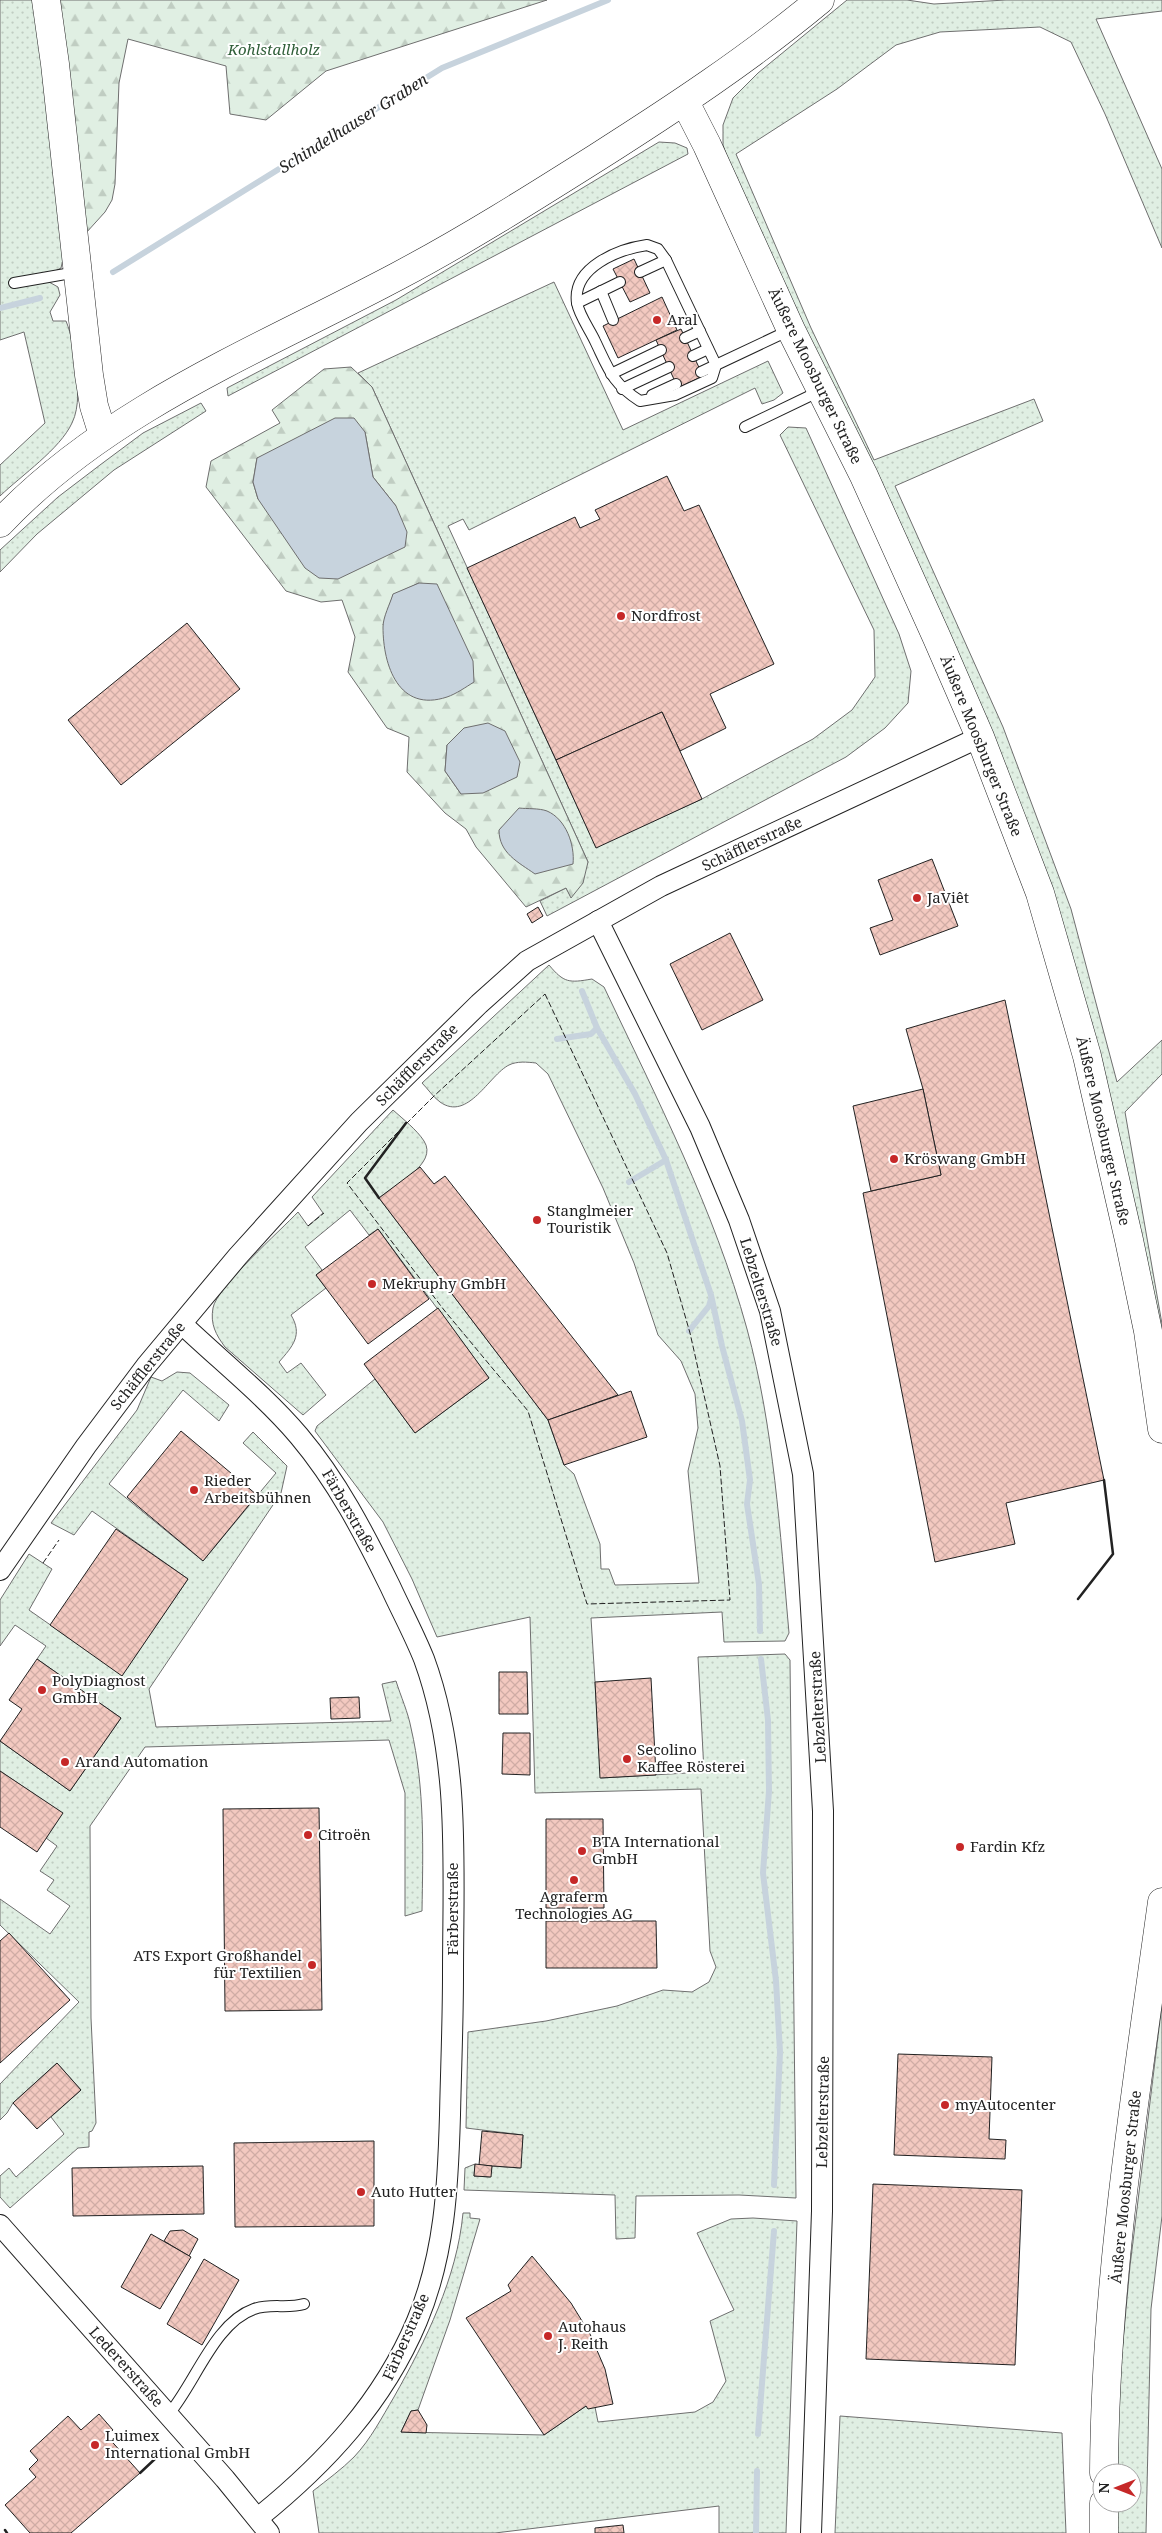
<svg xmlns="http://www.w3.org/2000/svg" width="1162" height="2533" viewBox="0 0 1162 2533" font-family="'Noto Serif',serif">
	<defs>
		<pattern id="grass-dots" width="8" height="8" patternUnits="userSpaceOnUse" patternTransform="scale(1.25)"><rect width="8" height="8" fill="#e0efe3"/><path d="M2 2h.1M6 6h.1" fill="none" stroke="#c0cdc2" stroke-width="1.8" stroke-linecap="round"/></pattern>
		<pattern id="forest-firs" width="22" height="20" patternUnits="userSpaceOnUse" patternTransform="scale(1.25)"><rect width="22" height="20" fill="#e0efe3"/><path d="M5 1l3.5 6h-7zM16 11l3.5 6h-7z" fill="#c0cdc2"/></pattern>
		<pattern id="building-cross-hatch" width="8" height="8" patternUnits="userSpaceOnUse" patternTransform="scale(1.25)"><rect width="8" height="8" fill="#f3c9c0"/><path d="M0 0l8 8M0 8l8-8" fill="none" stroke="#d0aca5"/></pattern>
	</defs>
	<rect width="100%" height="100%" fill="#fff"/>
	<g fill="url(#grass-dots)" stroke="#6f6f6f">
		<path d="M0 0H33L39 29 64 255 61 268 55 271 41 273 39 281 49 282 58 287 60 295 50 312 53 321H66C72 335 73 350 76 366 78 383 80 407 72 423 60 449 22 475 0 496V465L45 423 24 332 0 340Z"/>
		<path d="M847 0H907L934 4 1006 0H1162V11L1096 19 1162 169V248L1105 114 1071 42 1040 27 940 32 896 45 837 89 736 154 811 328 874 460 1034 399 1043 421 895 486 1003 727 1071 909 1117 1082 1162 1040V1074L1125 1112 1162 1324V1379L1074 990 792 305 737 186 723 145V125L733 98 758 73Z"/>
		<path d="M659 142 675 143 687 148 688 154 228 396 227 388 396 300Z"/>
		<path d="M554 282 623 430 768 361 783 393 774 400 762 404 755 388 469 530 463 519 448 526 596 847 702 799 813 739 852 710 875 677 874 630 780 435 788 427 806 428 899 634 911 671 908 703 885 728 846 757 547 916 540 901 566 888 571 897 588 862 372 387 358 373Z"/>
		<path d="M201 403 206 411 114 470 37 534 0 572V550L58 497 100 465 143 433Z"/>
		<path d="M549 965C564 983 569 983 592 979L604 987C657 1099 714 1209 747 1329 774 1428 780 1532 789 1633L785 1641 724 1642 722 1612 591 1618 601 1778 704 1772 698 1657 785 1654 790 1660 796 2198 739 2195 636 2196 635 2238 616 2239 615 2195 464 2190 465 2168 475 2164 474 2176 490 2177 492 2166 520 2168 523 2135 466 2128 468 2032 546 2021 617 2006 663 1990 692 1992 709 1982 716 1967 710 1951 701 1789 535 1793 530 1617 437 1637 412 1579 383 1522 315 1431 317 1426 375 1379 415 1433 489 1378 378 1229 369 1235 350 1210 305 1247 322 1270 316 1275 326 1288 291 1315C303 1335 293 1346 279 1362L287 1373 301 1363 326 1395 303 1415 225 1347C216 1335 210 1324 213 1308 216 1288 281 1230 298 1212L308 1226 323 1213 312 1197 393 1110C403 1119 417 1130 424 1141 439 1164 393 1186 379 1198L548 1420 564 1465 574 1474 600 1544 601 1569H609L615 1585 699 1583 688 1471 698 1428 695 1394 681 1361 658 1335 634 1263 603 1188 548 1074 536 1063C527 1062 517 1061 509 1065 489 1075 468 1122 440 1102 433 1097 428 1089 422 1083Z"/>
		<path d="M177 1372 190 1373 229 1405 219 1421 183 1390 109 1484 203 1561 276 1473 243 1443 253 1432 287 1466 281 1493 149 1689 156 1727 391 1721 382 1684 396 1681C401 1697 408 1712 411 1728 425 1788 423 1851 422 1911L405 1916V1793L389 1740 145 1747 90 1826 91 2018 96 2123 92 2131 89 2132V2147L78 2148 10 2208 0 2197V2176L9 2168 16 2177 64 2134 51 2117 81 2090 57 2063 13 2103 7 2113 0 2120V2084L79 2002 0 1925V1899L50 1934 70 1906 47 1890 54 1880 40 1871 57 1846 46 1838 62 1813 0 1771V1741L70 1791 121 1718 37 1659 46 1646 15 1625 0 1646V1600L29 1554 52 1569 29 1610 122 1675 188 1579 92 1511 74 1535 51 1523 137 1410 151 1377 162 1381Z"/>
		<path d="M1162 2004V2216L1151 2309 1146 2533H1117V2503H1132V2473H1117V2408L1130 2266Z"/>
		<path d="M463 2213H470V2218L480 2219 450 2320 418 2410 411 2411 401 2432 544 2435 586 2406 595 2407 598 2422 695 2412 713 2402 726 2381 710 2321 734 2310 697 2233 731 2219 753 2218 797 2221 786 2533H719V2506L495 2533H319L313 2491C327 2480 342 2469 354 2457 371 2439 382 2417 394 2397 426 2340 457 2278 463 2213Z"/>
		<path d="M840 2416 1062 2433 1066 2533H835Z"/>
	</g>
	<g fill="url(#forest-firs)" stroke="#6f6f6f" fill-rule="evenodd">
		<path d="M55 0H547L326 71 266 120 230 114 226 66 128 39 119 83 115 184 112 200 105 212 76 244Z"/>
		<path d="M351 367 372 387 588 862 583 883 571 898 566 888 526 907 476 847 466 829 445 813 407 772 409 737 387 728 348 672 355 637 342 600 321 602 286 591 206 487 211 461 280 423 272 410 324 369ZM365 432 373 477 396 506 258 499 253 482 257 458ZM419 583 383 625 393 595ZM464 728 461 794 445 771 447 745Z"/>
	</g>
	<g fill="#c7d3dd" stroke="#6f6f6f">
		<path d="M335 418H354L365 432 373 477 396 506 407 532 405 547 338 579 319 578 305 568 258 499 253 482 257 458Z"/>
		<path d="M419 583 437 584 473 661 474 682C466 687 456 694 447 697 399 713 383 666 383 627 383 617 390 604 393 594Z"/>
		<path d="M488 723 505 731 520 762 517 777 483 793 461 794 445 771 447 745 464 728Z"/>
		<path d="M519 808C527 809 539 808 547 811 566 819 575 845 573 864L535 874C518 862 499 853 499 830Z"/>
	</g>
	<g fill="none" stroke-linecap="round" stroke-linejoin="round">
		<g stroke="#c7d3dd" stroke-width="6">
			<path d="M113 272 442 68 608 0"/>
			<path d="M0 308 40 298"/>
			<path d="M582 991 597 1028 635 1094 666 1160 711 1295 722 1346 742 1421 750 1480 747 1504 759 1584 760 1631"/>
			<path d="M557 1039 591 1034 597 1028"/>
			<path d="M629 1182 666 1160"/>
			<path d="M689 1331 709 1306 711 1299"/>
			<path d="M761 1659 768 1720 769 1791 763 1873 776 1981 780 2052 774 2185"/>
			<path d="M758 2434 774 2231"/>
			<path d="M756 2533 757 2471"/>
		</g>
	</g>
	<g fill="url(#building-cross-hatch)" stroke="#222">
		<path d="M634 259 650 293 630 302 613 269Z"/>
		<path d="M662 297 677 330 618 358 603 326Z"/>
		<path d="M681 329 703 376 678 388 656 340Z"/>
		<path d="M667 476 684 511 699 505 774 664 710 694 726 728 680 751 662 712 556 760 467 568 575 517 580 528 600 519 595 510Z"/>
		<path d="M187 623 240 689 121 785 68 720Z"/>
		<path d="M662 712 702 799 596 848 556 760Z"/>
		<path d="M932 859 958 926 880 955 870 928 893 920 878 880Z"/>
		<path d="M538 907 543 916 532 923 527 914Z"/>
		<path d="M730 933 763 1000 702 1030 670 964Z"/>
		<path d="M1005 1000 1104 1480 1006 1503 1015 1544 935 1562 863 1193 941 1175 923 1089 906 1029Z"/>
		<path d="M923 1089 941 1175 871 1191 853 1106Z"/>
		<path d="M420 1167 434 1184 445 1176 618 1395 548 1420 379 1198Z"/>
		<path d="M378 1229 429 1299 368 1344 316 1275Z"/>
		<path d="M438 1308 489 1378 415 1433 364 1364Z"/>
		<path d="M631 1391 647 1437 564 1465 548 1420Z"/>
		<path d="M181 1431 257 1495 203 1561 127 1497Z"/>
		<path d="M116 1529 188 1579 122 1676 50 1625Z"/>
		<path d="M37 1659 121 1718 70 1791 0 1741 22 1709 9 1700Z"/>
		<path d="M499 1672H527L528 1714H499Z"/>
		<path d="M651 1678 656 1775 600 1778 595 1682Z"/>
		<path d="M359 1697 360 1718 331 1719 330 1698Z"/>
		<path d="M503 1733H530V1775L502 1774Z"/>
		<path d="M0 1771 63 1813 37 1852 0 1827Z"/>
		<path d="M319 1808 322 2010 225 2011 223 1809Z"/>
		<path d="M546 1819H603L604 1908H546Z"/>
		<path d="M546 1921H656L657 1968H546Z"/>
		<path d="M9 1933 70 2000 0 2063V1941Z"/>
		<path d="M898 2054 992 2057 989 2139 1006 2140 1005 2159 894 2155Z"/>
		<path d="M57 2063 81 2090 37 2129 13 2103Z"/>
		<path d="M482 2131 523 2135 521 2168 479 2165Z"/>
		<path d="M374 2141V2226L235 2227 234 2143Z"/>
		<path d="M475 2164 492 2166 491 2177 474 2176Z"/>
		<path d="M203 2166 204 2214 73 2216 72 2168Z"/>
		<path d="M873 2184 1022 2190 1015 2365 866 2359Z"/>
		<path d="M183 2230 198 2239 189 2256 164 2241 170 2231Z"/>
		<path d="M151 2234 191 2257 160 2309 121 2287Z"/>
		<path d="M532 2256 571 2303 590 2334 605 2369 613 2404 588 2409 586 2406 544 2435 466 2318 511 2291 508 2285Z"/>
		<path d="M204 2259 239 2280 202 2345 167 2324Z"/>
		<path d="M418 2410 427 2425 426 2433 401 2432 411 2411Z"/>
		<path d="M99 2414 113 2430 106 2435 140 2473 71 2533H30L5 2505 36 2477 29 2469 38 2460 30 2451 68 2416 81 2430Z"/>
		<path d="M623 2525 624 2533H595V2528Z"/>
	</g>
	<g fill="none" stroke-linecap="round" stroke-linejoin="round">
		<defs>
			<g id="lane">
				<path d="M647 245 658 249 666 260 716 365 712 378 675 395 640 401C612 383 609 370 595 341 590 330 579 315 577 303 572 267 619 249 647 245Z"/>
				<path d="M640 272 666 260"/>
				<path d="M14 283 77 272"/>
				<path d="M601 291 613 320"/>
				<path d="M577 303 620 282"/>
				<path d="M685 338 700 331"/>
				<path d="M693 356 708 349"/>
				<path d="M701 372 790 330"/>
				<path d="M611 374 661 350"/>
				<path d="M622 389 669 367"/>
				<path d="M652 395 676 384"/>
				<path d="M745 427 820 391"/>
				<path d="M168 2415C195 2384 214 2323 254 2309 270 2303 288 2309 304 2304"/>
			</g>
			<g id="street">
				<path d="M598 921 700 1127 739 1220 770 1311 803 1474 823 1811 822 2211 811 2533"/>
				<path d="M182 1324C221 1361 264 1395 299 1436 337 1481 364 1533 390 1586 401 1610 414 1634 424 1659 461 1760 453 1868 453 1974 453 2021 451 2068 450 2115 448 2186 445 2254 417 2321 383 2402 326 2463 258 2518"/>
				<path d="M0 1570 86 1446 146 1366 238 1256 359 1122 479 1004 527 961 661 886 980 737"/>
				<path d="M0 2225 225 2479 269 2533"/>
			</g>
			<g id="secondary">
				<path d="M46 0 55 64 89 375 94 406 103 435"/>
				<path d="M685 102 707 145 791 330 864 476 937 638 980 737 1040 893 1087 1056 1129 1240 1148 1331 1162 1429"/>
				<path d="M0 523C109 408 261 349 398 276 466 240 531 199 596 158 673 109 749 59 820 0"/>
				<path d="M1104 2473C1105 2282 1136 2091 1162 1902"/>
				<path d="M1104 2503V2533"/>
			</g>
		</defs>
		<use href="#lane" stroke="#222" stroke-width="12"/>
		<use href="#street" stroke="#222" stroke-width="22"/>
		<use href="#secondary" stroke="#222" stroke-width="29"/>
		<use href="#lane" stroke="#fff" stroke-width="10"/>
		<use href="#street" stroke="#fff" stroke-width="20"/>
		<use href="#secondary" stroke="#fff" stroke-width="28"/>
		<g stroke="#222" stroke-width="1" stroke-dasharray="6 2.5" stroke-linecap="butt">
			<path d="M545 994 667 1253 690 1333 720 1466 730 1600 587 1604 528 1411 444 1310 347 1183 434 1096Z"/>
			<path d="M308 1226 324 1213"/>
			<path d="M43 1563 59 1540"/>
		</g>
		<g stroke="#222" stroke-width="2.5">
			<path d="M379 1198 365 1178 406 1123"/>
			<path d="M1078 1599 1113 1554 1104 1480"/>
			<path d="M140 2473 157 2457"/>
			<path d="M5 2530 7 2533"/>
		</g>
	</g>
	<g fill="#c62828" stroke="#fff" stroke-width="2">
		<circle cx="657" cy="320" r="5"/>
		<circle cx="621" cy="616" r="5"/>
		<circle cx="917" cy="898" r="5"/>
		<circle cx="894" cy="1159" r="5"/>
		<circle cx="537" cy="1220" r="5"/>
		<circle cx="372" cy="1284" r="5"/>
		<circle cx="194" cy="1490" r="5"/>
		<circle cx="42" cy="1690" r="5"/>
		<circle cx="627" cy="1759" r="5"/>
		<circle cx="65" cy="1762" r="5"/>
		<circle cx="308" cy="1835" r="5"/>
		<circle cx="960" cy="1847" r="5"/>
		<circle cx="582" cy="1851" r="5"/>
		<circle cx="574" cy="1880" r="5"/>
		<circle cx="312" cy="1965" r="5"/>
		<circle cx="945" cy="2105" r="5"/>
		<circle cx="361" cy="2192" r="5"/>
		<circle cx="548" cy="2336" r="5"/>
		<circle cx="95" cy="2445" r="5"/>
	</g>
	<g text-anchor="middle" stroke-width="4" stroke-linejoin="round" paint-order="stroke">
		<g font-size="15" font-style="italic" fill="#2f5e38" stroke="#fff">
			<text x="274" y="55">Kohlstallholz</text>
		</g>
		<g font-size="15" fill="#222" stroke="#fff" text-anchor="start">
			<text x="667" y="325">Aral</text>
			<text x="631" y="621">Nordfrost</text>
			<text x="927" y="903">JaViêt</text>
			<text x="904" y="1164">Kröswang GmbH</text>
			<text x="547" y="1216">Stanglmeier<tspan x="547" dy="17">Touristik</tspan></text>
			<text x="382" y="1289">Mekruphy GmbH</text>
			<text x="204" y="1486">Rieder<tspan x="204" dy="17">Arbeitsbühnen</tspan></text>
			<text x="52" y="1686">PolyDiagnost<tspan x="52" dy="17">GmbH</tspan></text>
			<text x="637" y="1755">Secolino<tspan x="637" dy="17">Kaffee Rösterei</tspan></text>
			<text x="75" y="1767">Arand Automation</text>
			<text x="318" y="1840">Citroën</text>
			<text x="592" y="1847">BTA International<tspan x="592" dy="17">GmbH</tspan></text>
			<text x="970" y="1852">Fardin Kfz</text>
			<text x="574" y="1902" text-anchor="middle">Agraferm<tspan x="574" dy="17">Technologies AG</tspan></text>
			<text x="302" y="1961" text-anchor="end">ATS Export Großhandel<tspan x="302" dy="17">für Textilien</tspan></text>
			<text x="955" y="2110">myAutocenter</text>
			<text x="371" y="2197">Auto Hutter</text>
			<text x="558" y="2332">Autohaus<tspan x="558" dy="17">J. Reith</tspan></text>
			<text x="105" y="2441">Luimex<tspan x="105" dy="17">International GmbH</tspan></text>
		</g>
		<g font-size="15" fill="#222" stroke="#fff">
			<text transform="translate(815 376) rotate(64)" y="5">Äußere Moosburger Straße</text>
			<text transform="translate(981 746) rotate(68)" y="5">Äußere Moosburger Straße</text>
			<text transform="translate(752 844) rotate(-25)" y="5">Schäfflerstraße</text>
			<text transform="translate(417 1065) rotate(-45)" y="5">Schäfflerstraße</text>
			<text transform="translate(1103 1131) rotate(77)" y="5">Äußere Moosburger Straße</text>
			<text transform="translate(761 1292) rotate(73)" y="5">Lebzelterstraße</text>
			<text transform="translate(148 1366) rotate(-51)" y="5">Schäfflerstraße</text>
			<text transform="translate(349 1511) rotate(60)" y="5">Färberstraße</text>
			<text transform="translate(818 1707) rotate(-93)" y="5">Lebzelterstraße</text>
			<text transform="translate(453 1909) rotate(-90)" y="5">Färberstraße</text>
			<text transform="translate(823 2112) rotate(-89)" y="5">Lebzelterstraße</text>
			<text transform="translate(1126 2187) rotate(-84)" y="5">Äußere Moosburger Straße</text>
			<text transform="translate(406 2337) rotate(-66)" y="5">Färberstraße</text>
			<text transform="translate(126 2367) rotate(48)" y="5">Ledererstraße</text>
		</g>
		<g font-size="16" font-style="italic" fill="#222" stroke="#fff">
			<text transform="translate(353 123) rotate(-32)" y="6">Schindelhauser Graben</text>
		</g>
	</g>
	<g transform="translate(1117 2488) rotate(270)"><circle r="24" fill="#ffffff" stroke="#a7a7a7"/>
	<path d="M0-4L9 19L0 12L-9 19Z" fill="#c62828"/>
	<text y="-8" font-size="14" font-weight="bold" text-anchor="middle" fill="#222222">N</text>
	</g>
</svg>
